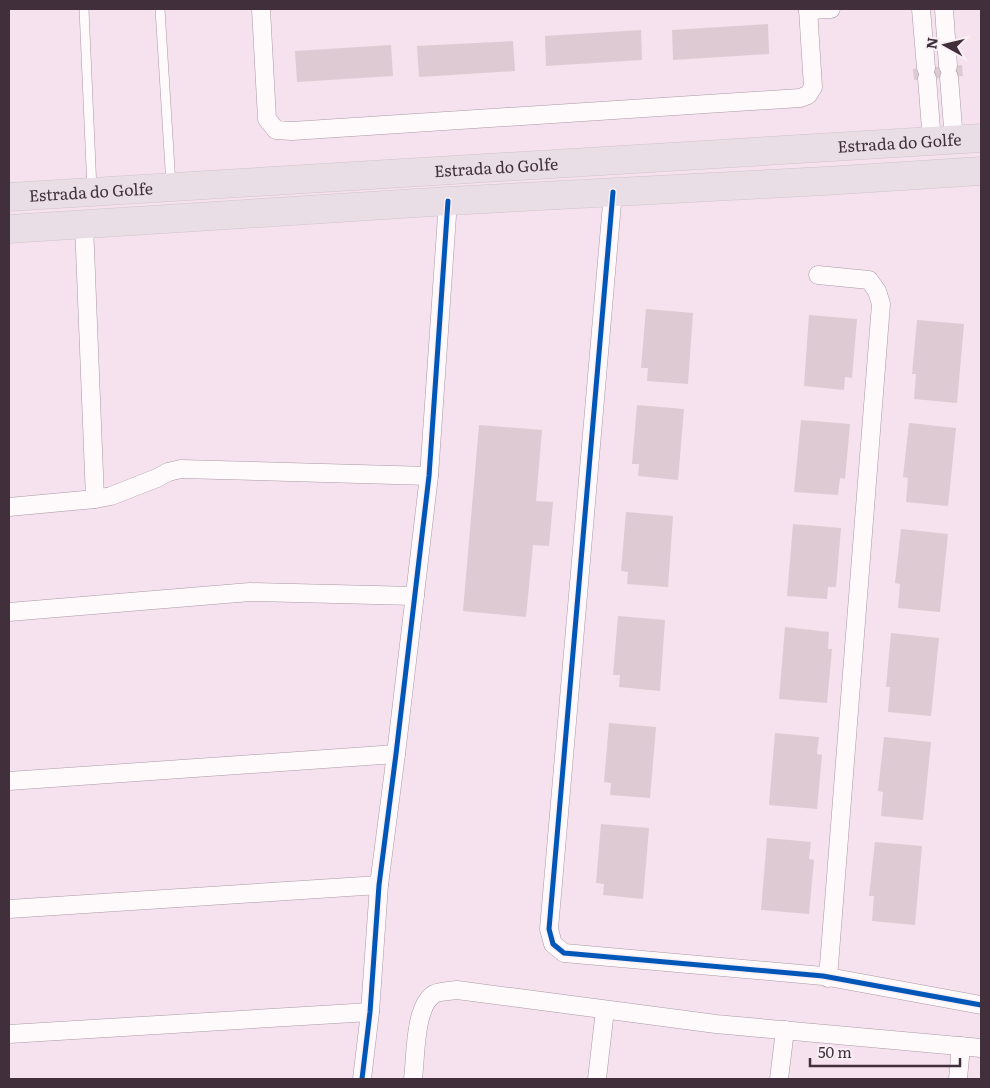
<svg xmlns="http://www.w3.org/2000/svg" width="990" height="1088" viewBox="0 0 990 1088" font-family="Literata,serif">
	<rect width="100%" height="100%" fill="#f6e1ee"/>
	<g fill="#ddcad3">
		<path d="M768 24 769 54 673 60 672 30Z"/>
		<path d="M641 30 642 60 546 66 545 36Z"/>
		<path d="M513 41 515 71 419 77 417 46Z"/>
		<path d="M391 45 393 76 297 82 295 51Z"/>
		<path d="M962 65 963 76 914 80 913 69Z"/>
		<path d="M646 309 693 313 688 384 647 381 648 368H641Z"/>
		<path d="M809 315 857 319 852 378 845 377 844 390 804 386Z"/>
		<path d="M917 320 964 324 957 403 914 399 916 374H912Z"/>
		<path d="M637 405 684 409 678 480 638 476 639 464H632Z"/>
		<path d="M801 420 850 424 845 479 840 478 838 495 794 492Z"/>
		<path d="M909 423 956 428 948 506 906 502 908 478 903 477Z"/>
		<path d="M479 425 542 430 536 501 553 502 549 546 533 545 526 617 463 611Z"/>
		<path d="M626 512 673 516 668 587 627 584 628 572 621 571Z"/>
		<path d="M793 524 841 528 836 587H828L827 599 787 596Z"/>
		<path d="M901 529 948 534 940 612 898 608 900 584 895 583Z"/>
		<path d="M618 616 665 620 660 691 619 687 620 675H613Z"/>
		<path d="M785 627 829 632 828 649H832L827 703 779 699Z"/>
		<path d="M891 633 939 638 931 716 888 712 890 687H886Z"/>
		<path d="M609 723 656 727 650 798 610 795 611 783 604 782Z"/>
		<path d="M775 733 819 737 817 754 822 755 817 809 769 805Z"/>
		<path d="M884 737 931 742 923 820 881 816 883 792 878 791Z"/>
		<path d="M601 824 649 828 643 899 603 895 604 884 596 883Z"/>
		<path d="M767 838 811 842 809 859 814 860 809 914 761 910Z"/>
		<path d="M875 842 922 846 915 925 872 921 874 896H869Z"/>
	</g>
	<g fill="none" stroke-linecap="round" stroke-linejoin="round">
		<defs>
			<g id="service">
				<path d="M84 9 92 190"/>
				<path d="M160 9 171 185"/>
			</g>
			<g id="minor">
				<path d="M261 9 267 119 276 130 292 131 800 98 808 95 813 87 808 9"/>
				<path d="M921 9 926 68"/>
				<path d="M944 9 948 66"/>
				<path d="M808 10 831 9"/>
				<path d="M949 77 954 140"/>
				<path d="M927 78 932 142"/>
				<path d="M613 192 549 929 553 944 564 953 823 976 981 1005"/>
				<path d="M84 224 95 499"/>
				<path d="M818 275 869 280 877 291 881 304 828 978"/>
				<path d="M9 507 95 499 111 496 157 478 168 472 181 469 429 476"/>
				<path d="M9 612 250 592 415 596"/>
				<path d="M9 781 396 754"/>
				<path d="M9 909 379 885"/>
				<path d="M9 1034 370 1012"/>
				<path d="M362 1079 370 1012 379 885 396 754 429 476 448 201"/>
				<path d="M413 1079C416 1057 414 1007 434 994 440 991 450 991 457 990L716 1024 981 1048"/>
				<path d="M597 1079 605 1010"/>
				<path d="M779 1079 785 1030"/>
				<path d="M958 1079 961 1046"/>
			</g>
			<g id="trunk">
				<path id="s1" d="M9 197 981 138"/>
				<path d="M9 229 448 201 825 181 981 171"/>
			</g>
		</defs>
		<use href="#service" stroke="#aa99a3" stroke-width="10"/>
		<use href="#minor" stroke="#aa99a3" stroke-width="19"/>
		<use href="#trunk" stroke="#cec3ca" stroke-width="29"/>
		<use href="#service" stroke="#fefafc" stroke-width="9"/>
		<use href="#minor" stroke="#fefafc" stroke-width="18"/>
		<use href="#trunk" stroke="#e9dde6" stroke-width="28"/>
		<defs>
			<g id="cycleway">
				<path d="M613 192 549 929 553 944 564 953 823 976 981 1005"/>
				<path d="M362 1079 370 1012 379 885 396 754 429 476 448 201"/>
			</g>
		</defs>
		<use href="#cycleway" stroke="#f9eff5" stroke-width="8"/>
		<use href="#cycleway" stroke="#0057b8" stroke-width="5"/>
	</g>
	<g text-anchor="middle" stroke-width="4" stroke-linejoin="round" paint-order="stroke">
		<g font-size="16" fill="#41303b" stroke="#f9eff5">
			<text dy="6" stroke="none"><textPath href="#s1" startOffset="892">Estrada do Golfe</textPath></text>
			<text dy="6" stroke="none"><textPath href="#s1" startOffset="488">Estrada do Golfe</textPath></text>
			<text dy="6" stroke="none"><textPath href="#s1" startOffset="82">Estrada do Golfe</textPath></text>
		</g>
	</g>
	<rect width="990" height="1088" fill="none" stroke="#41303b" stroke-width="20"/>
	<g transform="translate(945 45) rotate(278)" stroke="#f9eff5" stroke-width="4" paint-order="stroke">
	<path d="M0-4L9 19L0 12L-9 19Z" fill="#41303b"/>
	<text y="-8" font-size="14" font-weight="bold" text-anchor="middle" fill="#41303b">N</text>
	</g>
	<path d="M810 1058v8h150v-8" fill="none" stroke="#41303b" stroke-width="2.5"/>
	<text x="818" y="1058" font-size="15" fill="#41303b" stroke="#f9eff5" stroke-width="4" paint-order="stroke">50 m</text>
</svg>
